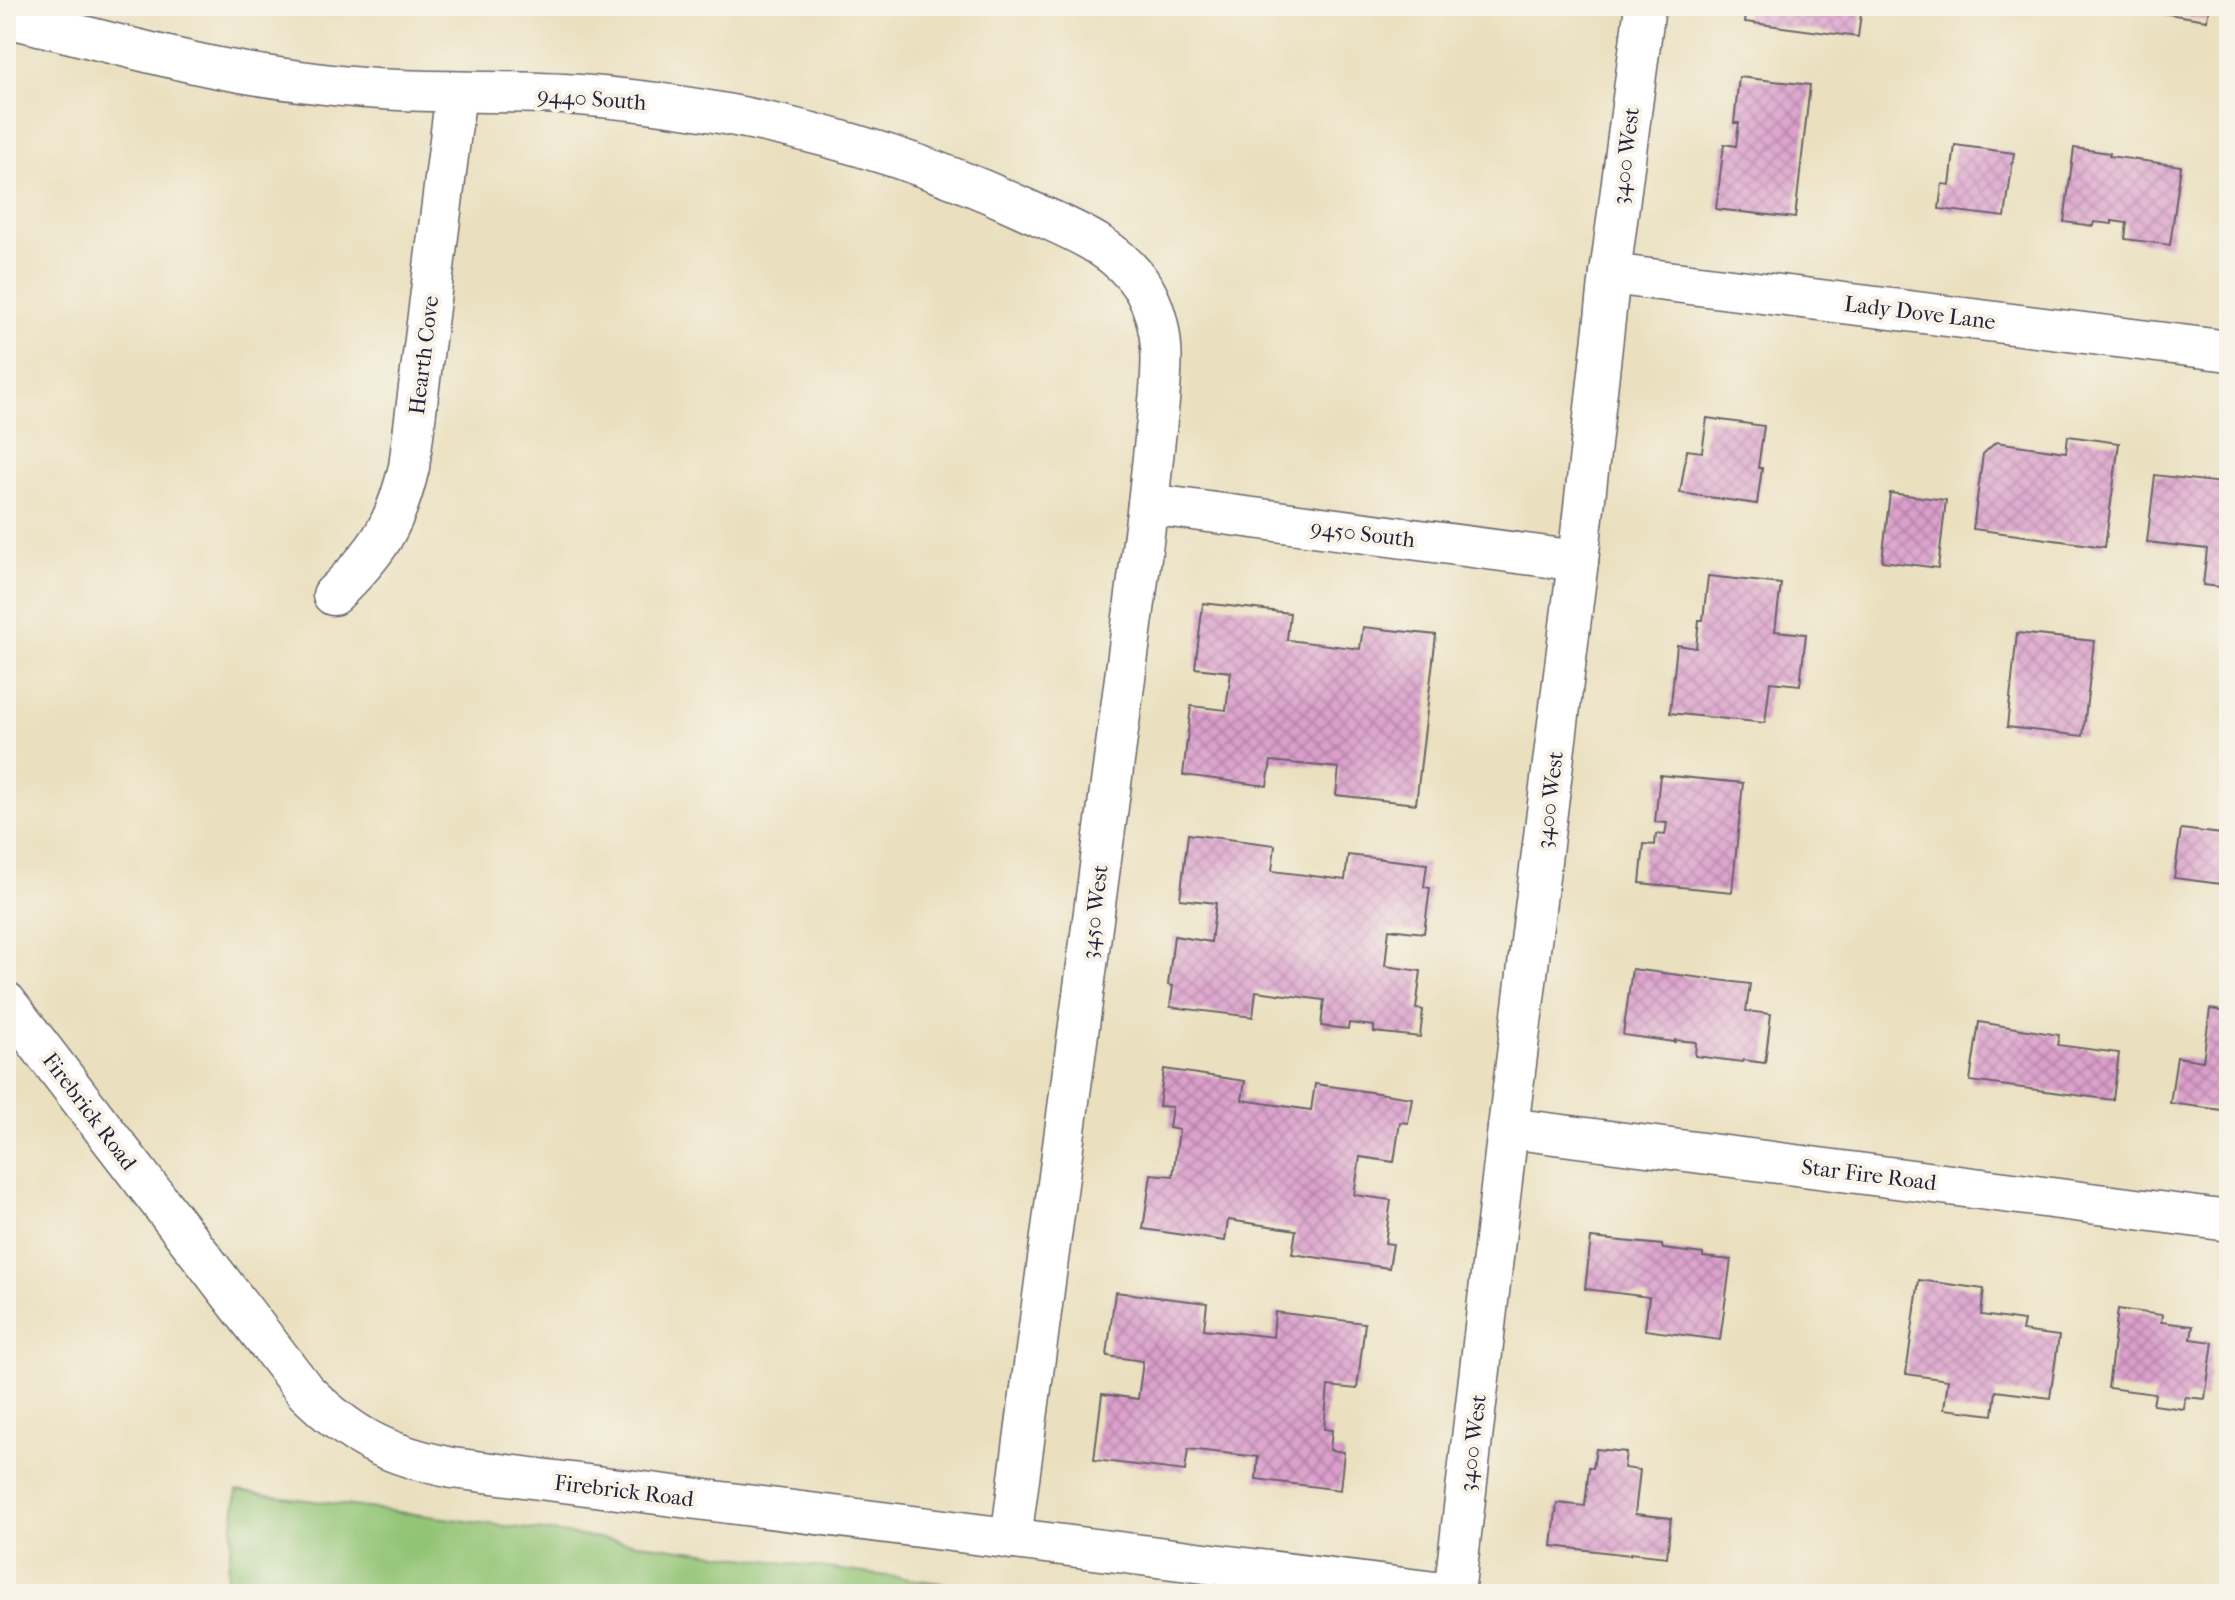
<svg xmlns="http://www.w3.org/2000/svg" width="2235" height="1600" viewBox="0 0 2235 1600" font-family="'IM FELL French Canon',serif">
	<defs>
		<pattern id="building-cross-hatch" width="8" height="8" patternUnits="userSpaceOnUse" patternTransform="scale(2)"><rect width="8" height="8" fill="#dc9fcc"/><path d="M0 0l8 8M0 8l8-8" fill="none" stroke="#b281a7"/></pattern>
	</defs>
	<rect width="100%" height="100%" fill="#f7f3e8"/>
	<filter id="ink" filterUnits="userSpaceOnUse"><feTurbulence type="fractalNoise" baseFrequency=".0125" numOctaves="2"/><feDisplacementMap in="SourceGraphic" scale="16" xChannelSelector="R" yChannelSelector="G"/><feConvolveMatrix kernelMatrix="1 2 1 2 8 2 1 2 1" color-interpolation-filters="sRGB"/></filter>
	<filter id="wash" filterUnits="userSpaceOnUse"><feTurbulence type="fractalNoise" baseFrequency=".006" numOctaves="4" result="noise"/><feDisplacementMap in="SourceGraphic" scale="32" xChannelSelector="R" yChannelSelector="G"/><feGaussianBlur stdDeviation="1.8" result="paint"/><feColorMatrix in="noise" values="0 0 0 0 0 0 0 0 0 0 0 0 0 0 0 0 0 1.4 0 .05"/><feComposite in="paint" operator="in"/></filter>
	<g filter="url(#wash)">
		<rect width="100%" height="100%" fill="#eae0bf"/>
		<path fill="#92c475" stroke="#5a7358" stroke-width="2" d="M237 1491 1024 1594H225Z"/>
		<g id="blocks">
			<g fill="url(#building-cross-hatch)">
				<path d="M1747 6H1862L1858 37 1745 22Z"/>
				<path d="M2162 6H2209L2207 20 2161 13Z"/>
				<path d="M1739 77 1810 85 1795 218 1716 209 1724 144 1736 146 1739 123H1734Z"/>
				<path d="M1955 145 2014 153 2005 217 1939 209 1942 184 1950 185Z"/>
				<path d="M2074 148 2110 153 2109 156 2181 166 2170 245 2125 239 2127 223 2112 221V224L2094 222 2093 226 2064 222Z"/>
				<path d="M2227 199H2229V256L2221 255Z"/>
				<path d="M1707 418 1764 426 1758 468H1762L1757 504 1680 493 1687 450 1702 452Z"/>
				<path d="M2068 436 2119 443 2105 547 1973 529 1983 454 1996 442 2066 452Z"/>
				<path d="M2225 448 2229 449V588L2203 585 2207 549 2147 542 2155 475 2221 483Z"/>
				<path d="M1890 493 1946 500 1938 568 1882 561Z"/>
				<path d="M1708 576 1781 584 1775 631 1806 634 1800 685 1770 682 1765 723 1670 713 1677 645 1696 648 1699 620H1703Z"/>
				<path d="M1203 603 1290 613 1287 640 1360 649 1363 627 1436 635 1416 804 1336 795 1339 768 1271 761 1267 786 1183 775 1191 706 1226 710 1231 672 1195 668Z"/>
				<path d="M2017 633 2094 641 2083 736 2007 727Z"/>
				<path d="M1660 775 1743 783 1732 892 1640 883 1644 844 1655 845 1656 834 1665 835 1667 823 1655 822Z"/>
				<path d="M2181 829 2229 835V885L2174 878Z"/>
				<path d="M1188 834 1275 845 1272 871 1345 880 1348 855 1427 864 1424 887 1430 888 1424 933 1389 929 1385 966 1421 971 1416 1009 1423 1010 1420 1037 1374 1032V1026L1349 1023 1348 1029 1321 1026 1324 1000 1256 991 1253 1017 1170 1007 1173 986 1168 985 1174 936 1211 942 1216 903 1180 899Z"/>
				<path d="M1632 969 1750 984 1746 1011 1771 1014 1765 1063 1743 1060 1742 1062 1695 1056 1696 1042 1675 1040V1042L1623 1035Z"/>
				<path d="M2210 1009 2229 1012V1111L2170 1103 2177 1057 2203 1061Z"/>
				<path d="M1979 1022 2059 1035 2057 1045 2119 1053 2113 1100 1970 1081Z"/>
				<path d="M1164 1069 1245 1081 1242 1100 1311 1110 1315 1084 1412 1098 1408 1123 1400 1122 1394 1162 1360 1157 1354 1195 1391 1200 1385 1243 1393 1244 1389 1268 1292 1254 1296 1230 1228 1220 1225 1241 1143 1229 1151 1174 1173 1176 1179 1130 1169 1128 1172 1107 1159 1106Z"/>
				<path d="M1591 1238 1662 1245 1663 1249 1703 1254V1257L1731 1260 1720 1340 1645 1330 1649 1297 1585 1289Z"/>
				<path d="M1919 1280 1984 1289 1981 1315 2024 1321 2022 1331 2059 1336 2050 1398 1996 1391 1993 1415 1944 1409 1948 1380 1906 1374Z"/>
				<path d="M1115 1292 1207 1303 1204 1329 1273 1337 1275 1312 1365 1323 1357 1389 1328 1386 1324 1429 1332 1430 1330 1450 1344 1452 1340 1490 1256 1479 1258 1457 1188 1449 1185 1471 1094 1460 1102 1394 1138 1399 1143 1361 1107 1356Z"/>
				<path d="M2118 1309 2162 1315 2161 1322 2193 1326 2191 1339 2213 1342 2205 1399 2185 1397 2184 1409 2153 1405 2155 1394 2108 1388Z"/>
				<path d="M1596 1449 1626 1452 1624 1468 1640 1470 1635 1514 1671 1518 1667 1557 1630 1553V1555L1552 1546 1557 1503 1585 1506 1589 1467 1593 1468Z"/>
			</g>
		</g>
	</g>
	<g filter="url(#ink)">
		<use href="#blocks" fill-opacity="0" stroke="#686469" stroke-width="2"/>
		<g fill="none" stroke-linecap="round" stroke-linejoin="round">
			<defs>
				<g id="minor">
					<path d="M6 17C70 32 134 50 199 64 240 73 282 79 324 84 409 95 494 89 579 95 732 107 884 143 1023 208 1067 228 1117 245 1144 289 1168 331 1162 374 1157 420 1154 448 1151 476 1148 504L1011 1539"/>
					<path d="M1610 274 2229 351"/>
					<path d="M1148 504 1578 561"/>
					<path d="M333 595C377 553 395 527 409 467L456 92"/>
					<path d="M6 1002 305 1391C352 1438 388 1455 452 1468L1451 1594"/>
					<path d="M1508 1128 2229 1221"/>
					<path d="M1454 1594 1508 1128 1578 561 1610 274 1645 6"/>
				</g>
			</defs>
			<use href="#minor" stroke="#686469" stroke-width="43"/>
			<use href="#minor" stroke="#fff" stroke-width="40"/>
		</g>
	</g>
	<g text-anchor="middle" stroke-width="8" stroke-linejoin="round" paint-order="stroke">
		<g font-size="22" fill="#22223b" stroke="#f7f3e8">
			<text transform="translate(592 98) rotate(4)" y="8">9440 South</text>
			<text transform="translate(1625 156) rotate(-83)" y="8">3400 West</text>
			<text transform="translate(1920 312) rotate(7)" y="8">Lady Dove Lane</text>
			<text transform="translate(423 355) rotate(-83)" y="8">Hearth Cove</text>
			<text transform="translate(1363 533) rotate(7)" y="8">9450 South</text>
			<text transform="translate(1549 800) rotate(-83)" y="8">3400 West</text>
			<text transform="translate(1094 912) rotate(-83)" y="8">3450 West</text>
			<text transform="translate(90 1111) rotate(53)" y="8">Firebrick Road</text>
			<text transform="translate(1869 1174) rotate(7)" y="8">Star Fire Road</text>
			<text transform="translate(1472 1443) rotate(-83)" y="8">3400 West</text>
			<text transform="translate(624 1490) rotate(7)" y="8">Firebrick Road</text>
		</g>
	</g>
	<rect width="2235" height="1600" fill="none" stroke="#f7f3e8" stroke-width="32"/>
</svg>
